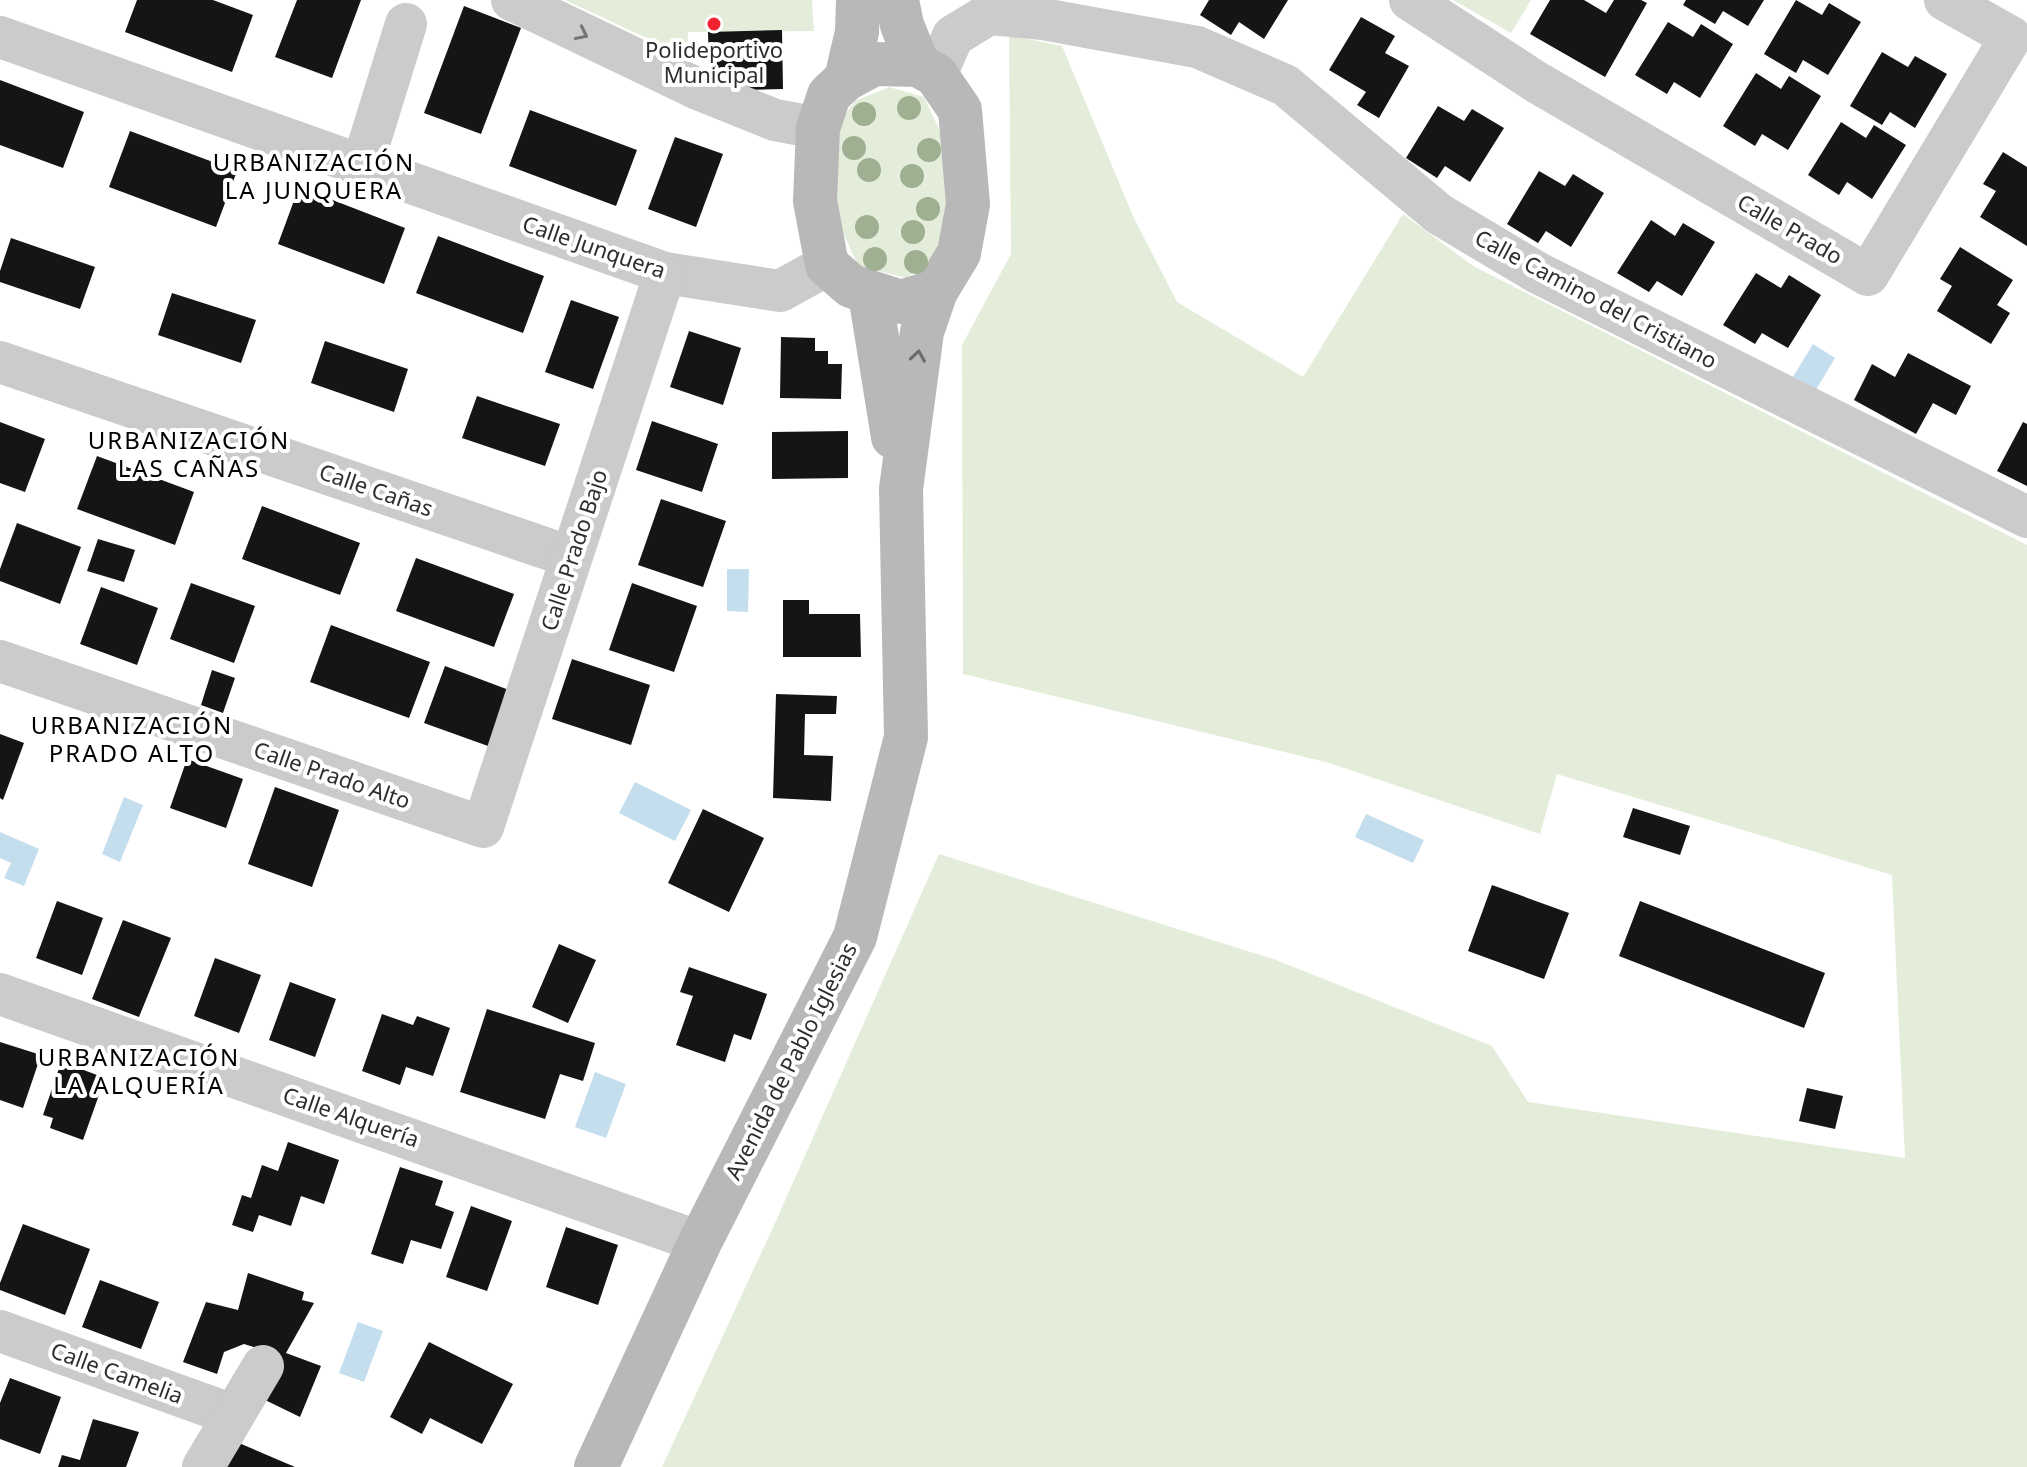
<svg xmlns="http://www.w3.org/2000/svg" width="2027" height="1467" viewBox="0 0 2027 1467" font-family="'Noto Sans',sans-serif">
	<rect width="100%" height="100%" fill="#fff"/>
	<g fill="#e4edda">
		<path d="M565 0H812L814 31 688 32 687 57Z"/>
		<path d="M1453 0H1531L1511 33Z"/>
		<path d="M1009 35 1062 46 1133 216 1177 302 1303 377 1403 214 1473 266 2027 545V1467H662L771 1232 939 854 1276 960 1492 1046 1528 1102 1905 1158 1892 875 1557 774 1540 834 1326 762 963 674 962 345 1011 254Z"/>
		<path d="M889 87 924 97 947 146 946 216 941 253 906 278 858 266 836 216 835 128 855 101Z"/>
	</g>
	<g fill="#c5deee">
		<path d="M1813 344 1835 358 1814 393 1791 380Z"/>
		<path d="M727 569H749L748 612 727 611Z"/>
		<path d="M635 782 691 810 675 841 619 813Z"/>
		<path d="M124 797 143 805 120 862 102 854Z"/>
		<path d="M1366 814 1424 840 1413 863 1355 837Z"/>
		<path d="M0 832 39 849 24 886 4 878 11 863 0 858Z"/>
		<path d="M595 1072 626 1084 606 1138 575 1127Z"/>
		<path d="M358 1322 383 1331 364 1382 339 1373Z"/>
	</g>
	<g fill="#151515">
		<path d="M137 0H213L253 15 232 72 125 32Z"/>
		<path d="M297 0H361L332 78 275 57Z"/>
		<path d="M1209 0H1288L1264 39 1239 22 1231 35 1200 15Z"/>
		<path d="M1550 0H1584L1606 13 1614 0H1641L1647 3 1605 77 1530 34Z"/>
		<path d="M1686 0H1764L1748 26 1723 11 1715 24 1683 5Z"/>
		<path d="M1796 0 1822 15 1829 3 1861 22 1828 75 1803 60 1796 73 1764 54Z"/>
		<path d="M464 6 521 28 481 134 424 113Z"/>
		<path d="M1361 17 1395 36 1385 53 1409 66 1379 118 1357 105 1366 92 1329 70Z"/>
		<path d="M1668 22 1693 37 1701 24 1733 44 1700 98 1674 82 1667 94 1635 75Z"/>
		<path d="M782 30 783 89 746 90 745 69 709 70 708 32Z"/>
		<path d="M1882 52 1908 67 1915 56 1947 74 1915 128 1890 112 1882 125 1850 106Z"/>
		<path d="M1756 73 1781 89 1789 76 1821 96 1788 150 1762 134 1755 146 1723 126Z"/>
		<path d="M0 80 84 112 63 168 0 145Z"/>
		<path d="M1438 106 1464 121 1472 109 1504 128 1470 182 1445 166 1437 178 1406 158Z"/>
		<path d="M530 110 637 150 616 206 509 166Z"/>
		<path d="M1841 122 1866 138 1874 125 1906 145 1872 199 1847 182 1839 195 1808 175Z"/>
		<path d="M130 131 237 171 216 227 109 187Z"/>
		<path d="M675 137 723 154 696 227 648 209Z"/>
		<path d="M2003 152 2027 167V246L1980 217 1996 191 1983 184Z"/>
		<path d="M1539 171 1565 186 1573 174 1604 193 1571 247 1546 231 1538 243 1507 224Z"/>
		<path d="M299 187 405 228 384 284 278 244Z"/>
		<path d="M1651 220 1675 236 1683 223 1715 242 1682 296 1657 281 1649 292 1617 273Z"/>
		<path d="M438 236 544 276 523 333 416 293Z"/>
		<path d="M11 238 95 267 80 309 0 282V271Z"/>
		<path d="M1960 247 2013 280 1997 305 2010 313 1991 344 1937 311 1952 286 1940 279Z"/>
		<path d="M1756 273 1781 288 1789 275 1821 295 1788 348 1762 333 1755 344 1723 325Z"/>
		<path d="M172 293 256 320 241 363 158 335Z"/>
		<path d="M571 300 619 317 593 389 545 372Z"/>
		<path d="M689 331 741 348 723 405 670 387Z"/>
		<path d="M781 337 815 338V351H828V364H842L841 399 780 398Z"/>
		<path d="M325 341 408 369 394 412 311 383Z"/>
		<path d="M1908 353 1971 386 1956 415 1933 403 1916 434 1854 400 1872 364 1895 377Z"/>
		<path d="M477 396 560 424 545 466 462 438Z"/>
		<path d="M652 421 718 444 702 492 636 470Z"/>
		<path d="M0 422 45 439 25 492 0 483Z"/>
		<path d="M2023 422 2027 424V486L1997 471Z"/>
		<path d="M848 431V478L772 479V432Z"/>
		<path d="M97 456 194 492 175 545 77 509Z"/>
		<path d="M661 499 726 521 703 587 638 565Z"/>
		<path d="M262 506 360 543 340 595 242 559Z"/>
		<path d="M17 523 81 547 60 604 0 581V569Z"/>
		<path d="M98 539 135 550 124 582 87 571Z"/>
		<path d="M416 558 514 594 494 647 396 611Z"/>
		<path d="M191 583 255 606 234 663 170 639Z"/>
		<path d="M632 583 697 606 674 672 609 650Z"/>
		<path d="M101 587 158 608 137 665 80 644Z"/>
		<path d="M783 600H809V614H860L861 657H783Z"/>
		<path d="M331 625 430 662 409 718 310 682Z"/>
		<path d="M572 659 650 685 631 745 552 719Z"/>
		<path d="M445 666 509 690 488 746 424 723Z"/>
		<path d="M212 670 235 678 223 713 201 705Z"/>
		<path d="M776 694 837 696 836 714H805L804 755 833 756 831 801 773 798Z"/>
		<path d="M0 734 24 743 3 800 0 798Z"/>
		<path d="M187 759 243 779 226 828 170 808Z"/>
		<path d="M275 787 339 810 312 887 248 864Z"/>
		<path d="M1633 808 1690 826 1680 855 1623 837Z"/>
		<path d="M703 809 764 838 729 912 668 883Z"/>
		<path d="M1492 885 1569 913 1544 979 1468 951Z"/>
		<path d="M57 901 103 918 82 975 36 958Z"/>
		<path d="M1640 901 1825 973 1804 1028 1619 956Z"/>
		<path d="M123 920 171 938 139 1017 92 999Z"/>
		<path d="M559 944 596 960 568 1023 532 1007Z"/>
		<path d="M215 958 261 975 239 1033 194 1016Z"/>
		<path d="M689 967 767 994 751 1040 734 1034 725 1062 676 1045 693 996 680 992Z"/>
		<path d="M290 982 336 999 315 1057 269 1040Z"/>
		<path d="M487 1009 595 1043 583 1081 560 1074 545 1119 460 1092Z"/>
		<path d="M382 1014 413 1025 417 1016 450 1028 433 1076 406 1067 400 1085 362 1071Z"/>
		<path d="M0 1042 41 1055 23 1108 0 1100Z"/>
		<path d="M66 1048 86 1055 81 1069 105 1078 83 1140 50 1128 53 1118 43 1115Z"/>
		<path d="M1807 1088 1843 1096 1835 1129 1799 1121Z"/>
		<path d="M288 1142 339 1160 324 1204 301 1196 291 1226 259 1215 253 1232 232 1225 242 1195 251 1198 262 1165 278 1171Z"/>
		<path d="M400 1167 443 1181 435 1205 454 1212 441 1249 411 1240 403 1264 371 1254Z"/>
		<path d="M471 1206 512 1221 487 1291 446 1277Z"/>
		<path d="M23 1224 90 1249 65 1315 0 1290V1283Z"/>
		<path d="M566 1227 618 1245 598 1305 546 1287Z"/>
		<path d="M248 1273 304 1292 302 1300 314 1303 286 1353 321 1366 300 1417 261 1398 267 1351 244 1344 224 1352 217 1374 183 1362 206 1302 238 1310Z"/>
		<path d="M100 1280 159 1302 141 1349 82 1327Z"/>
		<path d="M429 1342 513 1384 482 1444 430 1418 422 1434 390 1417Z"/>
		<path d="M10 1378 61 1397 40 1454 0 1439V1403Z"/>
		<path d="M93 1419 139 1432 126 1467H58L62 1455 80 1460Z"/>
		<path d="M239 1443 295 1467H226Z"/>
	</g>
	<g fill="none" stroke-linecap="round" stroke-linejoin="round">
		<g stroke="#cbcbcb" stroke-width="42">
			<path d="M512 0 698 89 775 120 818 128"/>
			<path d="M1410 0 1538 83 1868 275 2011 37 1945 0"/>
			<path d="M0 37 665 273 780 291 827 265"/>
			<path d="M936 75 953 36 989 14 1043 19 1197 47 1285 85 1439 214 1538 273 2027 517"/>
			<path d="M362 166 406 24"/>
			<path d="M0 362 571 557"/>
			<path d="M0 661 483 827 665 273"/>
			<path d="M0 994 700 1242"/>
			<path d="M0 1331 233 1415"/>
			<path d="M203 1467 263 1366"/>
		</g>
		<g stroke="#b8b8b8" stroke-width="44">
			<path d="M897 0 902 25 918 65"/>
			<path d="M874 64 918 65 936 75 960 110 968 204 959 253 936 291 901 302 851 286 827 265 815 201 818 128 829 95 846 79Z"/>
			<path d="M846 79 857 32 858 0"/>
			<path d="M870 294 893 437"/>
			<path d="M596 1467 700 1242 855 937 906 737 901 489 922 332 936 291"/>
		</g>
	</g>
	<g fill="#9faf92">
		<circle cx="909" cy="108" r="12"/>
		<circle cx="864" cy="114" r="12"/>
		<circle cx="854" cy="148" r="12"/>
		<circle cx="929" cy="150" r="12"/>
		<circle cx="869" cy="170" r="12"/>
		<circle cx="912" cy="176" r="12"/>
		<circle cx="928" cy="209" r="12"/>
		<circle cx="867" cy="227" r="12"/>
		<circle cx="913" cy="232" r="12"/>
		<circle cx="875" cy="259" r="12"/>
		<circle cx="916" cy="262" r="12"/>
	</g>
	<defs><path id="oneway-chevron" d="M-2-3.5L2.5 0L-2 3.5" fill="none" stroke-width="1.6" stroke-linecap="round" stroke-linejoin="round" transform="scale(2)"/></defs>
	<use stroke="#757575" href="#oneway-chevron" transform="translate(582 34) rotate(26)"/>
	<use stroke="#6c6c6c" href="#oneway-chevron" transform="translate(918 356) rotate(-81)"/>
	<circle fill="#f2232f" stroke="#fff" stroke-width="3" cx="714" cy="24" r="8"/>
	<g text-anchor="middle" stroke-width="8" stroke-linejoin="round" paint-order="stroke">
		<g font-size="22" fill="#2e2e2e" stroke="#fff">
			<text x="714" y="58">Polideportivo<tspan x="714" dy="25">Municipal</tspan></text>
		</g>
		<g font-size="22" fill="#2e2e2e" stroke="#fff">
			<text transform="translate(1790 229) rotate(30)" y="8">Calle Prado</text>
			<text transform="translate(594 247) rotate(19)" y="8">Calle Junquera</text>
			<text transform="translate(1596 299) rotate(28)" y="8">Calle Camino del Cristiano</text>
			<text transform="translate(376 490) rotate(19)" y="8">Calle Cañas</text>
			<text transform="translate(574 550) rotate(-72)" y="8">Calle Prado Bajo</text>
			<text transform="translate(332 775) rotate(19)" y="8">Calle Prado Alto</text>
			<text transform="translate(791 1061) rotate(-63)" y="8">Avenida de Pablo Iglesias</text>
			<text transform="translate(351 1117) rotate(19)" y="8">Calle Alquería</text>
			<text transform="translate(117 1373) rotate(20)" y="8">Calle Camelia</text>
		</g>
		<g font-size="24" letter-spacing="2" fill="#000" stroke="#fff">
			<text x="314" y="171">URBANIZACIÓN<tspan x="314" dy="28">LA JUNQUERA</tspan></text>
			<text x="189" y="449">URBANIZACIÓN<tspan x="189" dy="28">LAS CAÑAS</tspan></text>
			<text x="132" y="734">URBANIZACIÓN<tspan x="132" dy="28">PRADO ALTO</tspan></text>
			<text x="139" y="1066">URBANIZACIÓN<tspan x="139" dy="28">LA ALQUERÍA</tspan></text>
		</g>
	</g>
</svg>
